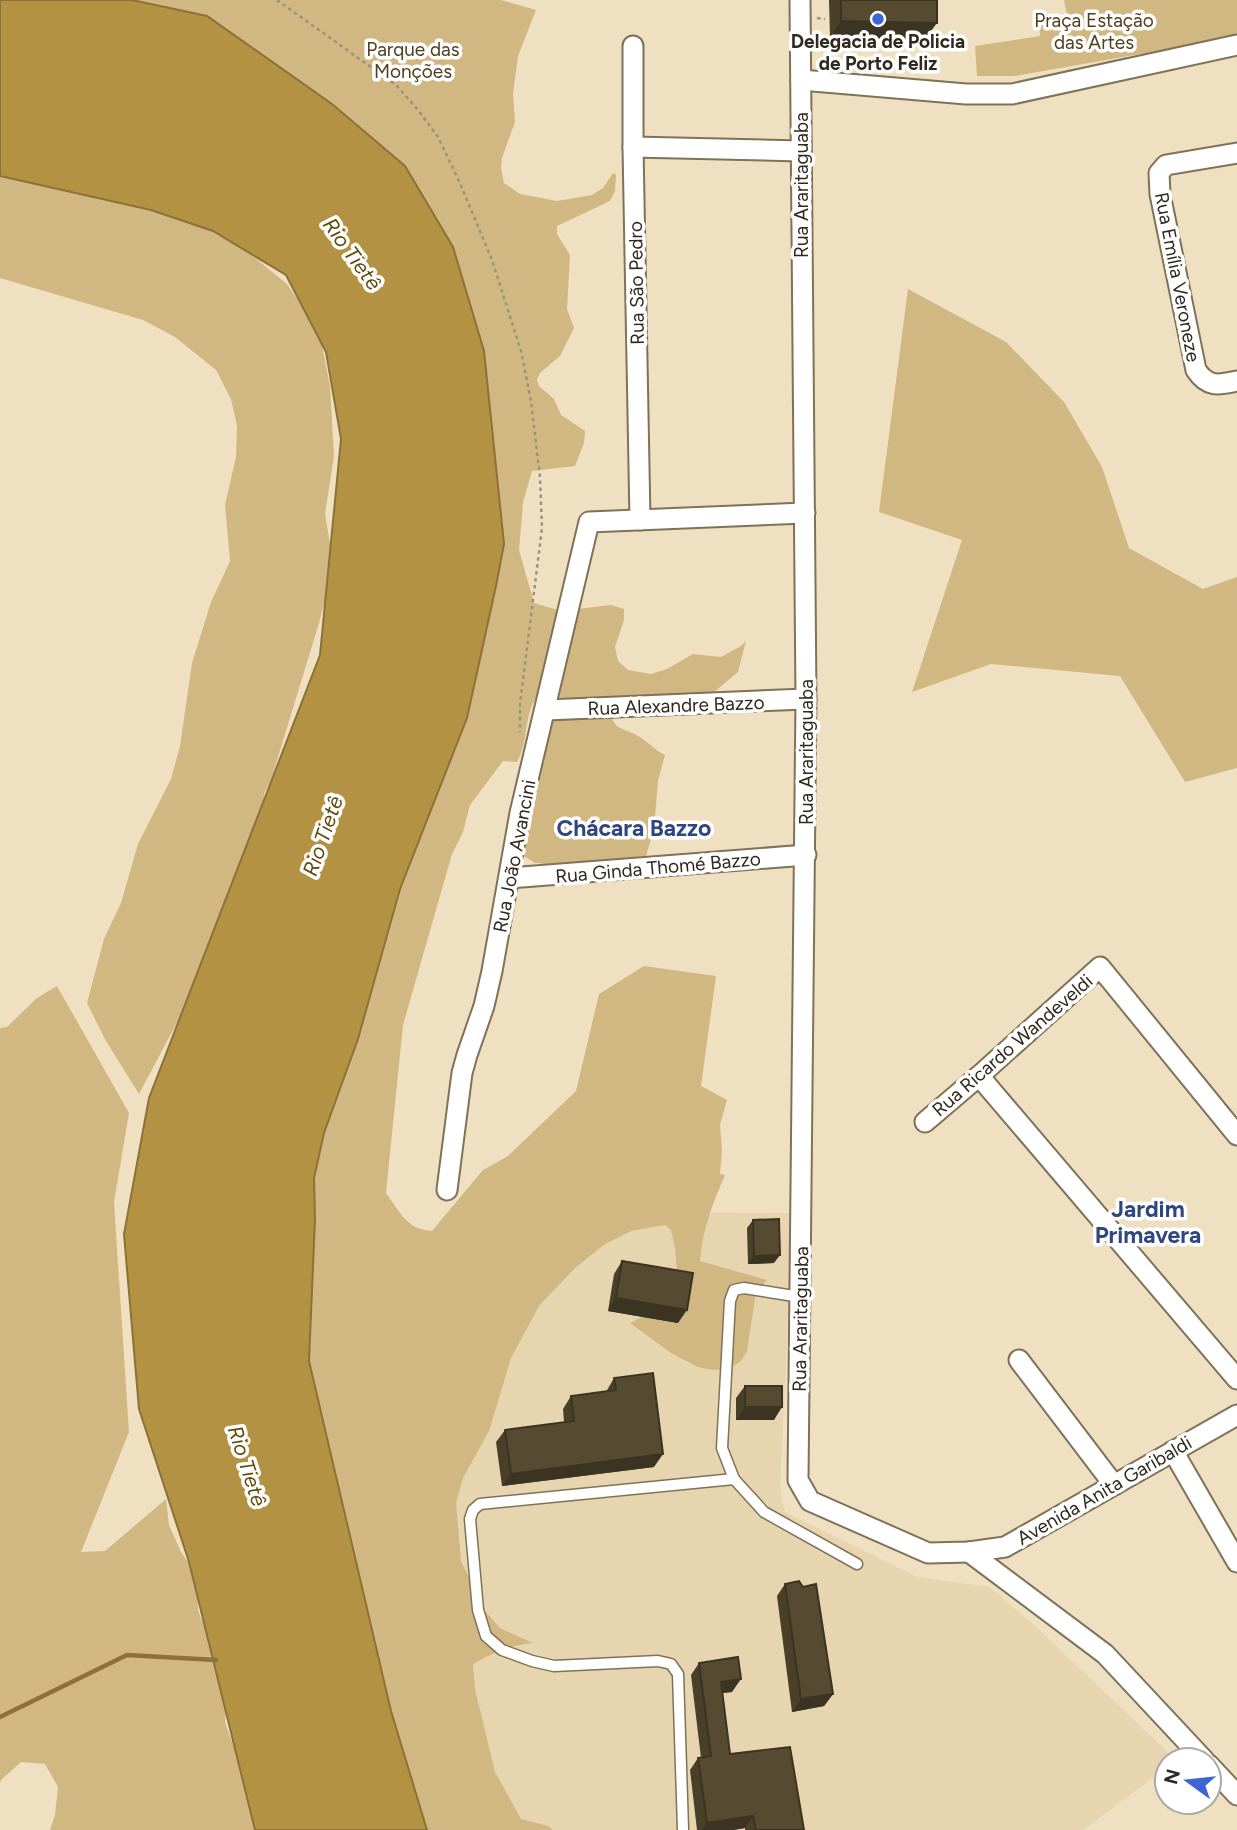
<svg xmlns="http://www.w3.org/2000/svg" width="1237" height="1830" viewBox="0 0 1237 1830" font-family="Figtree,sans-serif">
	<rect width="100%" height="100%" fill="#efe0c1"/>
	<path fill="#e6d5af" d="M618 1212 793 1213 780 1489 785 1512 917 1577 989 1587 1033 1624 1176 1760H1167V1767L1083 1830H509L428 1515 465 1382Z"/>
	<g fill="#d1b882">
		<path d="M67 0H501L536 10 518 56 513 94 515 122 502 158 501 168 504 183 520 194 557 201 592 195 603 188 613 173 616 175 615 191 610 201 557 226V234L570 255 567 309 574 328 560 356 540 373 537 380 539 386 554 399 561 415 585 431 584 443 575 466 532 471 523 502 519 550 534 603 561 611 611 605 624 609V620L615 647 618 661 628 670 651 674 667 669 693 654 721 657 741 646 746 641 738 672 713 693 707 695 630 697C619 702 604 713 617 726 622 730 632 732 638 736 648 741 654 750 665 755L658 781 654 829 646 856 550 864 535 863 524 856 518 843 529 790 543 763 549 733 546 704 541 699 534 701C524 721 528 743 517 762L503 761 470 805 463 832 452 854 403 1025 386 1193C400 1212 406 1229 432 1231L483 1170 508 1156 576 1091 599 994 644 966 716 976 701 1086 727 1100 720 1125 722 1150 720 1174 725 1175C712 1205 703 1228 700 1261L767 1280 756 1292 747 1351 741 1361 731 1368 713 1370 698 1367 671 1353 630 1323 660 1308 677 1272 675 1248 671 1230 665 1225 631 1231 605 1244 575 1268 539 1306 511 1358 489 1431 463 1478 456 1503 461 1561 485 1611 500 1628 533 1643C511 1645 493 1653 473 1664L475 1689 495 1772 521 1819 548 1826 553 1830H406L264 1299 424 403Z"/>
		<path d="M1064 0H1237V37L1014 76H977L975 46 1040 36 1039 22 1067 16Z"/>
		<path d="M0 169 140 200 208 228 248 252 287 284 311 320 322 345 330 386 334 456 325 514 334 567 319 623 271 780 264 794V813L206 968 139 1094 106 1041 87 1003 104 939 121 903 138 844 171 779 180 746 192 663 211 602 230 561 225 505 236 457 237 426 231 399 216 370 175 337 143 320 0 278Z"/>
		<path d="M908 289 1006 342 1064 402 1102 467 1129 548 1203 589 1237 577V768L1185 782 1120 676 991 664 912 692 962 540 879 512Z"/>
		<path d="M57 986 129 1113 114 1202 129 1432 81 1552 105 1551 166 1499 169 1525 181 1552 198 1576V1610L202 1621 235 1658 227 1695 225 1722 233 1745 264 1798 265 1830H50L55 1815 58 1787 45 1764 21 1762 1 1780 0 1784V1028L7 1027 37 998Z"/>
	</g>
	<path fill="#b49243" stroke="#8c7238" stroke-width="2" d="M0 0H132L207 16 332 104 405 166 453 247 484 351 504 544 496 586 467 718 400 889 358 1039 324 1133 314 1178 315 1219 309 1361 391 1711 427 1830H255L189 1562 139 1409 124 1234 149 1098 320 655 341 439 326 352 286 275 213 231 151 210 0 176Z"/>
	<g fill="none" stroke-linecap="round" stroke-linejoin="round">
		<path stroke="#8c7238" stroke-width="4.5" d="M0 1717 127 1655 216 1660"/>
		<defs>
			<g id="lane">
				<path d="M800 1297 744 1288 734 1290 730 1301 722 1448 734 1479 764 1512 857 1564"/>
				<path d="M683 1829 678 1674 671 1664 658 1661 554 1666 532 1661 502 1650 486 1636 478 1610 470 1519 473 1510 480 1504 734 1479"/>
			</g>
			<g id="street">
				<path d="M800 0 806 699 798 1480 810 1501 928 1553 969 1552 1005 1547 1237 1415"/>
				<path d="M633 46V147L640 520"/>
				<path d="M801 80 966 94H1012L1237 45"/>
				<path d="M633 147 801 151"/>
				<path d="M1237 153 1166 165 1159 173 1160 194 1196 370C1208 388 1219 385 1237 381"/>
				<path d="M546 710 806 699"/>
				<path d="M509 878 806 855"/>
				<path d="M979 1076 1237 1379"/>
				<path d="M925 1122 979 1076 1100 967 1237 1135"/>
				<path d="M447 1190 462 1073 467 1055 484 1006 492 971 520 813 589 522 805 513"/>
				<path d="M1019 1360 1114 1485"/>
				<path d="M1173 1451 1237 1562"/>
				<path d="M969 1552 1105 1654 1204 1760"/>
				<path d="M1209 1765 1237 1795"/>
			</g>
		</defs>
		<use href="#lane" stroke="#7f7257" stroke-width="13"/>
		<use href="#street" stroke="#7f7257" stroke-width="23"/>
		<g stroke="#9d927b" stroke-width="2.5" stroke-dasharray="3.5 3.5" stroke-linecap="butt">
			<path d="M277 0 396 85 418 110 438 137 459 181 492 260 521 351 531 401 540 477 542 528 520 704V732"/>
			<path d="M817 18 825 19"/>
		</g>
		<use href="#lane" stroke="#fff" stroke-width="10"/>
		<use href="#street" stroke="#fff" stroke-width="19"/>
	</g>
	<g fill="#4a4029">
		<path d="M829 0H937L925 39 830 38Z"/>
		<path d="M753 1220 774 1263 748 1264 747 1228Z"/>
		<path d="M622 1261 678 1323 608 1311 614 1274Z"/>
		<path d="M614 1378 654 1467 502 1486 496 1442 505 1430 564 1422 563 1409 571 1396 606 1392Z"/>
		<path d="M745 1386 774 1420H736V1398Z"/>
		<path d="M785 1584 833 1694 824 1706 792 1712 777 1596Z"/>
		<path d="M699 1663 732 1692 722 1693 730 1754 804 1830H745V1828L733 1830H697L690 1770 698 1758H701L691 1675Z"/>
	</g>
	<g fill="#3c3422">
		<path d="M841 21 937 23 925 39 830 38Z"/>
		<path d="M780 1255 774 1263 748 1264 754 1256Z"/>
		<path d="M616 1298 687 1310 678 1323 608 1311Z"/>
		<path d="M745 1407H782L774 1420H736Z"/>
		<path d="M663 1454 654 1467 502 1486 511 1474Z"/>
		<path d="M741 1679 732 1692 712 1694 721 1682Z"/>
		<path d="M833 1694 824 1706 792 1712 801 1699Z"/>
		<path d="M753 1816 745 1828 733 1830H701L707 1823Z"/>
	</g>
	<g fill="#564a30" stroke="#3c3422" stroke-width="2">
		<path d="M841 0H937V23L841 21Z"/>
		<path d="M779 1219 780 1255 754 1256 753 1220Z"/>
		<path d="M622 1261 693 1273 687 1310 616 1298Z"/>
		<path d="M653 1373 663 1454 511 1474 505 1430 574 1421 571 1396 616 1390 614 1378Z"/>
		<rect x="745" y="1386" width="37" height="21"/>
		<path d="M799 1581 803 1587 816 1584 833 1694 801 1699 785 1584Z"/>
		<path d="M738 1657 741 1679 721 1682 730 1754 790 1747 804 1830H756L753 1816 707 1823 698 1758 711 1756 699 1663Z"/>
	</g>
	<circle fill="#3d65d6" stroke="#fff" stroke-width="2.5" cx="878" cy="19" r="7"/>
	<g text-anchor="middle" stroke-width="7" stroke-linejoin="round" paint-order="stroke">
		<g font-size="19" fill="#4f401d" stroke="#fff">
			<text x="1094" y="27">Praça Estação<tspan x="1094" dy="22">das Artes</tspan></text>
			<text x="413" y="56">Parque das<tspan x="413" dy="22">Monções</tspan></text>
		</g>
		<g font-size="19" font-weight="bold" fill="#2f291e" stroke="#fff">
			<text x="878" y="48">Delegacia de Policia<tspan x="878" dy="22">de Porto Feliz</tspan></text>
		</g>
		<g font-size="19" fill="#2f291e" stroke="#fff">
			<text transform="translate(801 185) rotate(-90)" y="7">Rua Araritaguaba</text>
			<text transform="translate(1178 277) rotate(79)" y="7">Rua Emília Veroneze</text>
			<text transform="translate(636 283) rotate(-91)" y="7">Rua São Pedro</text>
			<text transform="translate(676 705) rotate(-2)" y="7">Rua Alexandre Bazzo</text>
			<text transform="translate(806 752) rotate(-90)" y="7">Rua Araritaguaba</text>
			<text transform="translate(514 856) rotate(-79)" y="7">Rua João Avancini</text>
			<text transform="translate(658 867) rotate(-5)" y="7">Rua Ginda Thomé Bazzo</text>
			<text transform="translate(1012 1045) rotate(-41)" y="7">Rua Ricardo Wandeveldi</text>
			<text transform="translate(800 1319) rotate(-89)" y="7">Rua Araritaguaba</text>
			<text transform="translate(1104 1490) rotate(-30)" y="7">Avenida Anita Garibaldi</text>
		</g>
		<g font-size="21" font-style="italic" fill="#614a0a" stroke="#fff">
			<text transform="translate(352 254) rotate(54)" y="7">Rio Tietê</text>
			<text transform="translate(323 836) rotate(-71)" y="7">Rio Tietê</text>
			<text transform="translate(247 1466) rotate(72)" y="7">Rio Tietê</text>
		</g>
		<g font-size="23" font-weight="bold" fill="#2f467f" stroke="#fff">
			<text x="634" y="836">Chácara Bazzo</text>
			<text x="1148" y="1217">Jardim<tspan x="1148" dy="26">Primavera</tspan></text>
		</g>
	</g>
	<g transform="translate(1188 1781) rotate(285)"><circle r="33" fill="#ffffff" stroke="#aca9a5" stroke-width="2"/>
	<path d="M0-5L12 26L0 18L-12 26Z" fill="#3d65d6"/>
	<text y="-10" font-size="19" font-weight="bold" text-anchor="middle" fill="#2f291e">N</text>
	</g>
</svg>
